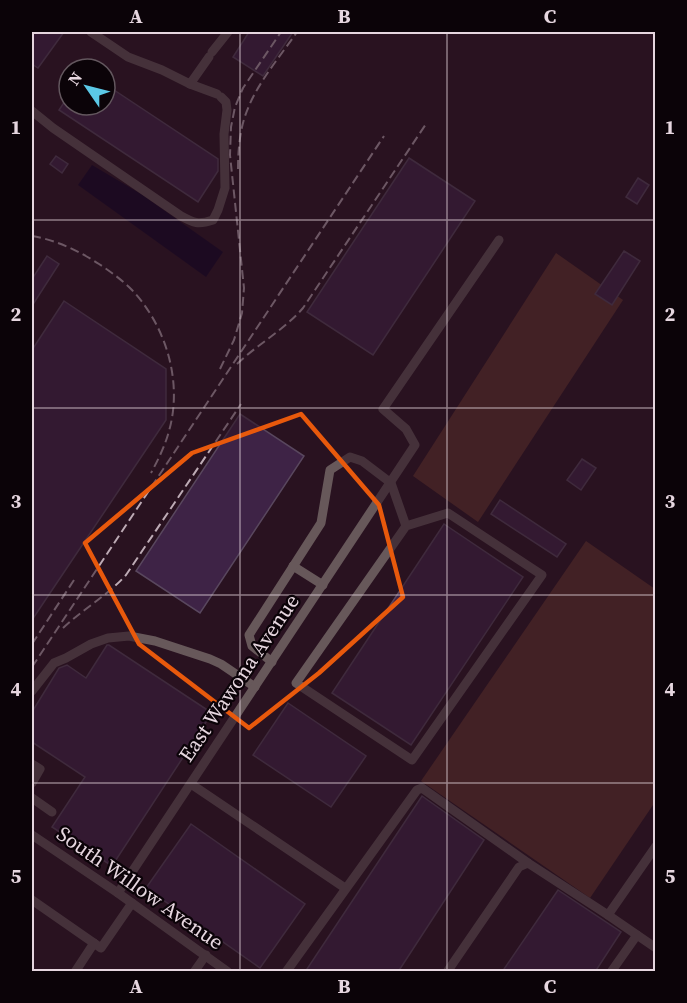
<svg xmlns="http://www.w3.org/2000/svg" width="687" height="1003" viewBox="0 0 687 1003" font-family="'Source Serif 4',serif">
	<rect width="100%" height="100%" fill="#291220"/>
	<g fill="#60342a">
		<path d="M556 253 623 300 478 522 413 476Z"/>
		<path d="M586 541 655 589V802L590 898 421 781Z"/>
	</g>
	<path fill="#0d0223" d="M92 165 141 194 223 252 206 277 78 185Z"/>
	<g fill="#3e2346" stroke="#59475e" stroke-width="1.5">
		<path d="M32 32H64L38 68 32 64Z"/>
		<path d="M249 32H293L263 76 233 57Z"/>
		<path d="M105 84 218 159V171L198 202 59 110 69 95V105H105Z"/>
		<path d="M56 156 68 164 62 173 50 164Z"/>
		<path d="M409 158 475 201 373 355 307 312Z"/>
		<path d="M638 178 649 185 637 204 626 197Z"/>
		<path d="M624 251 640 261 612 305 595 294Z"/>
		<path d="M47 256 59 264 32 306V279Z"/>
		<path d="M64 301 166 369V420L32 620V350Z"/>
		<path d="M240 414 304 456 200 613 136 571Z"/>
		<path d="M582 459 596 468 581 490 567 480Z"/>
		<path d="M500 500 566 544 557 557 491 514Z"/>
		<path d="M444 524 523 577 411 745 332 693Z"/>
		<path d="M107 645H109L212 713 112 866 52 827 85 777 32 742V712L59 668 67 665 86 678Z"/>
		<path d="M288 703 366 756 331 807 253 755Z"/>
		<path d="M422 796 484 840 398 972H305Z"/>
		<path d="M191 824 305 904 260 968 146 888Z"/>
		<path d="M558 890 621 932 595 972H502Z"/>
	</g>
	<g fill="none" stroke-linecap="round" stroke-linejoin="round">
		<g stroke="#67585a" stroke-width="9">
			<path d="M91 32 128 57 162 70 190 84 209 57"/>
			<path d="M212 52 228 32"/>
			<path d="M190 84 217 94"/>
			<path d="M32 111 53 128 181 216C194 223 198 225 213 220L218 210 225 188 224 134 227 110 226 102 221 97"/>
			<path d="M293 566 323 585"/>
			<path d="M272 662 252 646 249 635 321 523 330 470 350 457 362 461 391 483 406 526 296 683 412 760 542 575 448 513 406 526"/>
			<path d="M32 691 54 663 66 658 91 644 108 638 129 636 155 641 210 659 221 664 255 687"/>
			<path d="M32 764 40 769 32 783"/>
			<path d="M191 784 345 888"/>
			<path d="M32 798 52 812"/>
			<path d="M32 835 118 893 228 972"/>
			<path d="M118 893 415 445 406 429 383 409 499 240"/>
			<path d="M32 900 101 948 132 903"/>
			<path d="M608 915 637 935"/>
			<path d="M75 972 94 943"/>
			<path d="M194 972 206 955"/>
			<path d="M286 972 417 790 422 788 528 863"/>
			<path d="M447 972 519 867 528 863 608 915 656 846"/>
			<path d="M611 972 637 935 656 948"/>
		</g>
		<g stroke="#bdabb5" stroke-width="2" stroke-dasharray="9 4.5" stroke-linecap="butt">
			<path d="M238 169C238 155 239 141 242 127 250 91 277 61 297 32"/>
			<path d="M32 236C56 240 79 251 99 264 111 272 122 280 132 290 166 326 183 382 169 431 165 446 158 460 151 473"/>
			<path d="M237 364C258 344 284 330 303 308L426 124"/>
			<path d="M220 369 234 340 242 313 244 288 230 155 231 127 235 107 243 88 281 32"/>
			<path d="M63 628C83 609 107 596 126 575L241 404"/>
			<path d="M32 644 76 577"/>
			<path d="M32 667 384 136"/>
		</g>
	</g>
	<path d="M0 0H687V1003H0ZM301 414 379 505 403 597 319 673 249 728 139 644 85 543 192 453Z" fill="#291220" fill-opacity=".55" fill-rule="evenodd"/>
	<path fill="none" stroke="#e8590c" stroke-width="4.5" stroke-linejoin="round" d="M301 414 379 505 403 597 319 673 249 728 139 644 85 543 192 453Z"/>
	<path fill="none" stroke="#e6d6df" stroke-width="1.5" stroke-opacity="0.55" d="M240 32V972M447 32V972M32 220H656M32 408H656M32 595H656M32 783H656"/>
	<g text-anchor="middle" stroke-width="4.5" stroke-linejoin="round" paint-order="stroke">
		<g font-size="21" fill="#e6d6df" stroke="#0b0308">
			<text transform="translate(239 678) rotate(-56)" y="7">East Wawona Avenue</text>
			<text transform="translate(140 888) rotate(35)" y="7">South Willow Avenue</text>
		</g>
	</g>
	<rect width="687" height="1003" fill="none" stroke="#0b0308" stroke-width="66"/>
	<g transform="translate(87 87) rotate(305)"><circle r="28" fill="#0b0308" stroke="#63575e" stroke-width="1.5"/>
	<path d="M0-4.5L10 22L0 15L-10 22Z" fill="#5bc8e6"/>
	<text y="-9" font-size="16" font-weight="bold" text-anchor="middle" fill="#e6d6df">N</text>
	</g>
	<rect x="33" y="33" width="621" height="937" fill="none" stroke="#e6d6df" stroke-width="2"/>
	<g font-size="20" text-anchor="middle" font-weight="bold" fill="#e6d6df">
		<text x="136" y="23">A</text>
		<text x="344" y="23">B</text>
		<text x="550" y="23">C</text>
		<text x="16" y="134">1</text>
		<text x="670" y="134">1</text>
		<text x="16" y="321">2</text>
		<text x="670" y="321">2</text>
		<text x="16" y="508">3</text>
		<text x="670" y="508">3</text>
		<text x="16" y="696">4</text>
		<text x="670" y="696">4</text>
		<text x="16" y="883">5</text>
		<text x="670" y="883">5</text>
		<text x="136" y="993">A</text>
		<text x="344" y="993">B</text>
		<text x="550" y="993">C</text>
	</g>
</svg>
